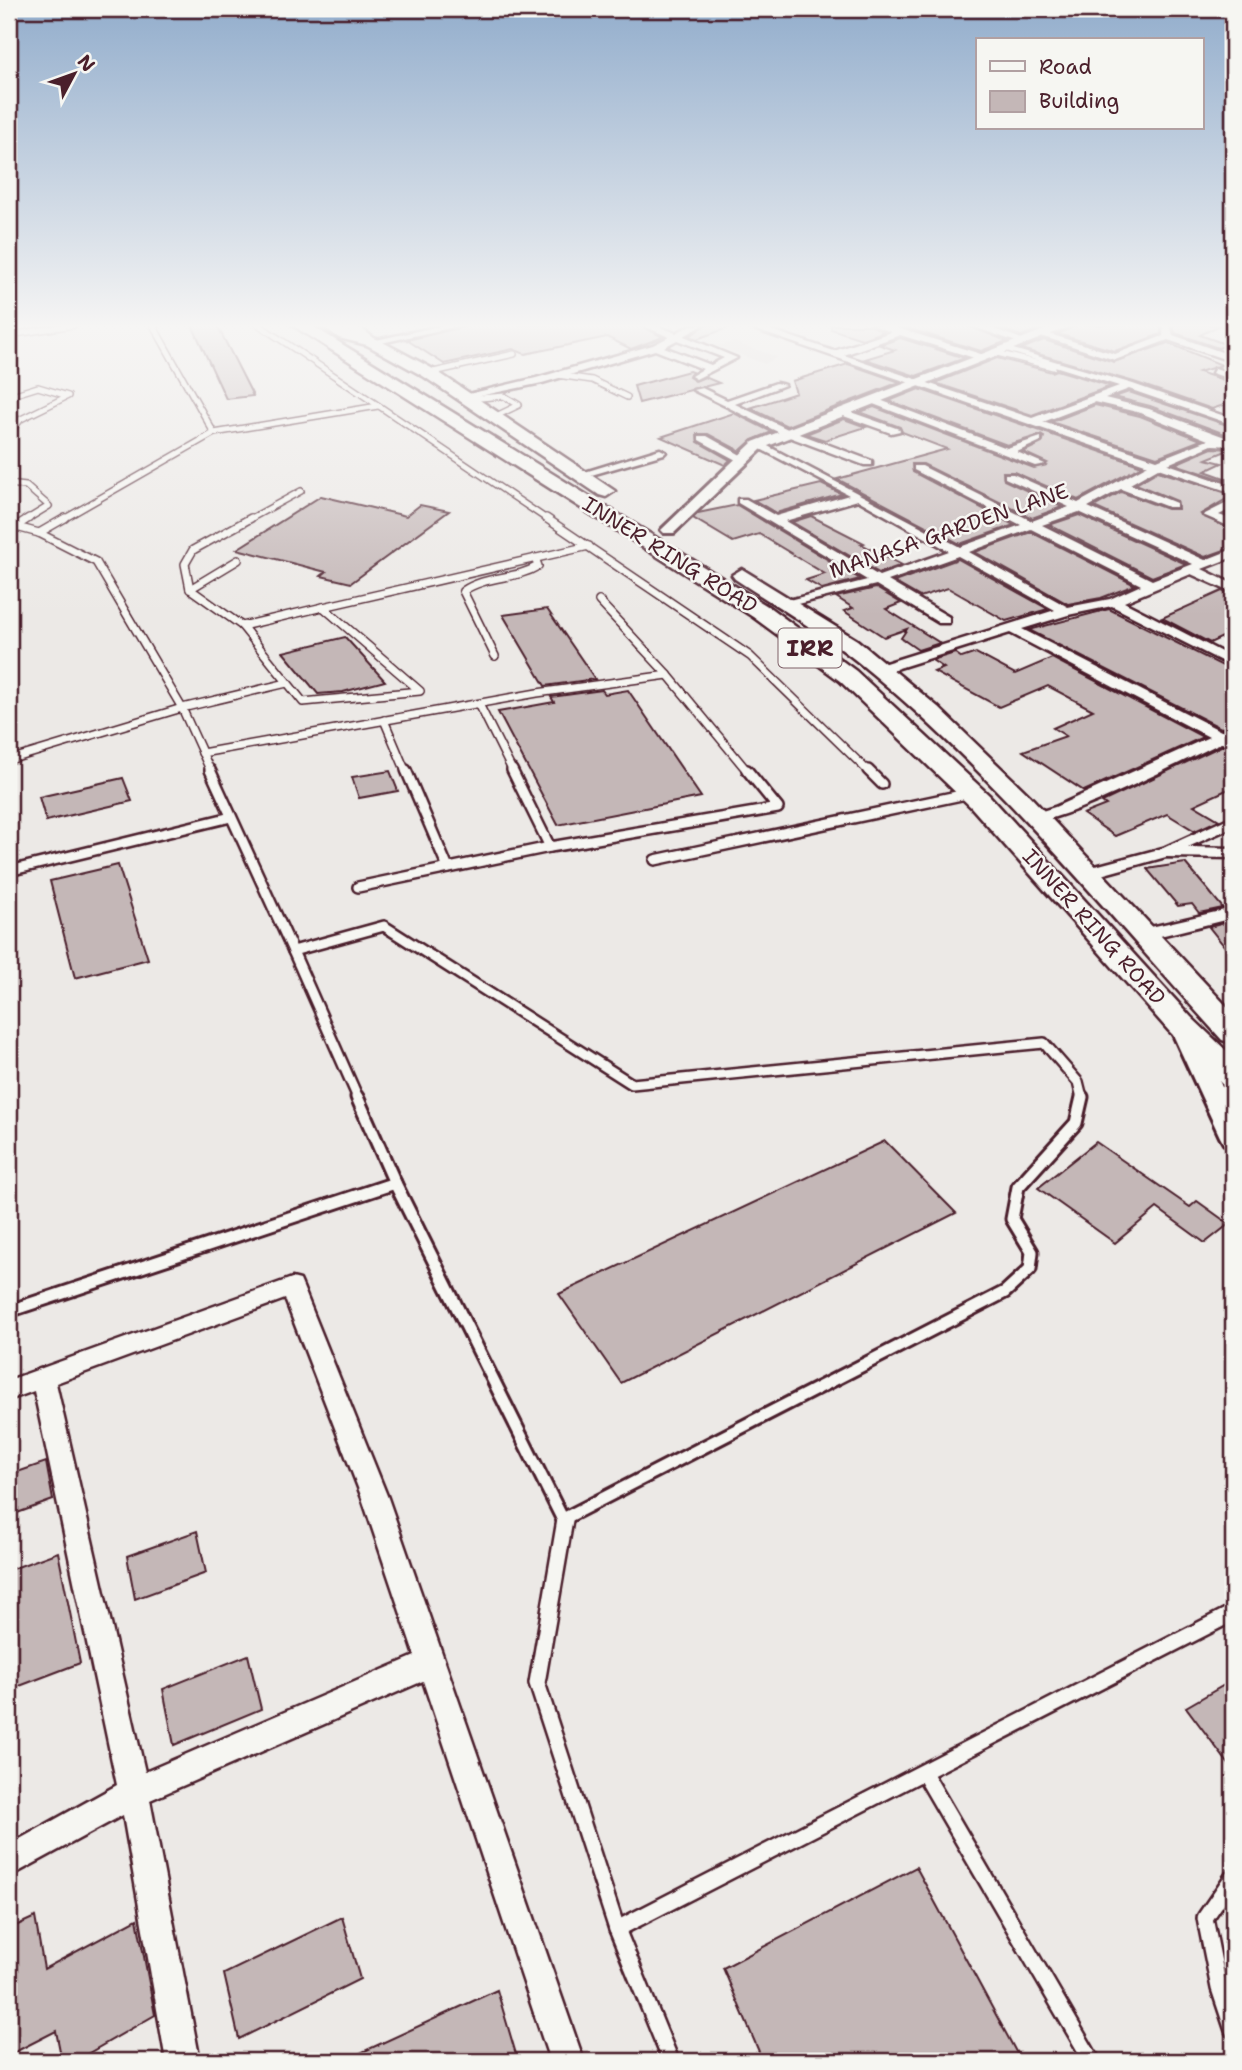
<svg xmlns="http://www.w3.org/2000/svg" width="1242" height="2070" viewBox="0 0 1242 2070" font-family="'Shantell Sans',sans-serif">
	<rect width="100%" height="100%" fill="#ece9e6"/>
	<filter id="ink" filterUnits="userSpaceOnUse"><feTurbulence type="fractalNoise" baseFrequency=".0143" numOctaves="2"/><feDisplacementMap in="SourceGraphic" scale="14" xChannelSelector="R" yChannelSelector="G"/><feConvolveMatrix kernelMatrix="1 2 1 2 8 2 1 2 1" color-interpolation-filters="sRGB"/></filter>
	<g filter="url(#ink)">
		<path fill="#e0dad8" d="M734 342 777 357 765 364 717 346Z"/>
		<g fill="#c4b7b7" stroke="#4a1f2b" stroke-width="2">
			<path d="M192 325H217L253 396 226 399Z"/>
			<path d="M472 325H640L663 337 631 349 607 337 525 354 513 349 444 364 407 340Z"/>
			<path d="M705 325H727L728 328 697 339 690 336Z"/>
			<path d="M831 325H871L883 332 862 339 831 329Z"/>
			<path d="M897 325H966L1007 341 981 351Z"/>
			<path d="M991 325H1050L1021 336Z"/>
			<path d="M1076 325H1161V334L1115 351 1058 334Z"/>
			<path d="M1173 325H1220L1200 335 1228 345 1218 348 1175 333Z"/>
			<path d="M900 338 965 358 916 376 865 359 895 350 880 345Z"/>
			<path d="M1044 340 1114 362 1168 343 1222 365 1199 372 1233 383V402L1212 409 1134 382 1021 349Z"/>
			<path d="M997 358 1052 372 1057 370 1111 386 1032 415 935 383Z"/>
			<path d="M848 364 900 382 787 426 750 408 796 393 792 381Z"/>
			<path d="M689 371 692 372 689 377 695 381 705 377 719 383 639 403 634 386Z"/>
			<path d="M919 389 1142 466 1078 500 1014 472H1003L1004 480 1062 507 1032 518 923 464H912L913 472 1014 525 960 544 837 479 947 449 902 432 900 427 860 412 874 407 1034 468 1047 463 1023 452 1042 443 1044 437 1040 435 1007 445 889 401Z"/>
			<path d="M1129 392 1233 427V437L1150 406 1114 397Z"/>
			<path d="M1095 405 1140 416 1201 440 1157 457 1051 422Z"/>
			<path d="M734 413 772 432 752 440 740 451 708 434H697L698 442 730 460 725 465 661 437Z"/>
			<path d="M844 419 866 427 825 440 806 434Z"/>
			<path d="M1212 448 1231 449 1206 459 1222 463 1205 471 1233 481V483L1175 464Z"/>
			<path d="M1158 471 1233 495 1201 514 1233 531V547L1205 557 1094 507 1121 492 1167 509H1178L1177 501 1136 484Z"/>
			<path d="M821 484 842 494 776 513 754 500Z"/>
			<path d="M321 496 406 516 420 505 449 511 351 583 321 576 326 572 237 549Z"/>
			<path d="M737 505 860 579 822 589 806 580 825 574 759 534 733 542 693 518 698 513Z"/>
			<path d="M1079 515 1186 564 1152 577 1049 525Z"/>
			<path d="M811 516 864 543 861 544 902 565 879 573 792 522Z"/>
			<path d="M1031 532 1135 585 1101 598 1068 604 975 552Z"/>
			<path d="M958 559 1048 609 1006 621 948 588 920 597 894 582Z"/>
			<path d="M876 588 901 603 886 609 940 643 918 650 901 638 907 629 884 637 844 611 853 608 836 597Z"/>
			<path d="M1222 591 1233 596V632L1210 643 1162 618Z"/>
			<path d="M547 609 595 679 545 686 503 615Z"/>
			<path d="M1109 609 1233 671V725L1221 728 1029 630Z"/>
			<path d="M345 637 385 681 343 692 318 694 283 652Z"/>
			<path d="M955 653 962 658 976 653 1015 674 1052 658 1203 737 1084 791 1023 751 1066 736 1053 728 1093 710 1048 686 999 707 934 672 944 668 932 660Z"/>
			<path d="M602 690 605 694 628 690 701 797 558 825 498 712 554 702 551 697Z"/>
			<path d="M1221 746H1233V787L1194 805 1219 820 1195 831 1167 814 1115 836 1083 814 1106 805 1102 802Z"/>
			<path d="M390 771 398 791 359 798 352 777Z"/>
			<path d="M123 778 132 801 46 821 39 797Z"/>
			<path d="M1185 863 1208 890 1223 908 1199 913 1192 904 1178 906 1147 869Z"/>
			<path d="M118 865 148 959 75 978 50 881Z"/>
			<path d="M1233 921V957L1209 927Z"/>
			<path d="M885 1141 956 1213 621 1383 559 1294Z"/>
			<path d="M1096 1142 1190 1207 1197 1201 1229 1224 1205 1243 1157 1208 1115 1243 1038 1188Z"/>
			<path d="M46 1462 53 1500 9 1516V1475Z"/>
			<path d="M197 1531 206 1573 135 1599 127 1556Z"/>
			<path d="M58 1552 80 1663 9 1690V1570Z"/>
			<path d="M248 1655 261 1709 174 1745 163 1689Z"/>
			<path d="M1233 1680V1770L1186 1707Z"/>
			<path d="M916 1867 1021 2061H763L723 1968Z"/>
			<path d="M35 1917 44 1969 137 1919 155 2015 75 2061H62L56 2031 9 2055V1929Z"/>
			<path d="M342 1917 360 1979 239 2039 224 1974Z"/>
			<path d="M497 1990 518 2061H343Z"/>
		</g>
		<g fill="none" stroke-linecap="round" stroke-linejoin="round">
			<defs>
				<g id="service-far4">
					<path d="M153 325 214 433 378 406"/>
					<path d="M259 325 548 520"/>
					<path d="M9 335 74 325"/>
					<path d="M993 352 1053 367"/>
					<path d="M429 373 514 354"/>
					<path d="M557 375 592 380 627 397"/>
					<path d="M9 396 38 387 68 396 21 419 9 434"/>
					<path d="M469 399 504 396 519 405 496 416"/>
					<path d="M9 484 26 486 49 506 26 520"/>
					<path d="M62 520 214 433"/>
					<path d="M248 520 301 491"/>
				</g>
				<g id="service-far3">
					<path d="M546 518 750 656 869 772"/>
					<path d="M9 525 39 533 96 562 182 708 211 772"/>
					<path d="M15 527 29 518"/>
					<path d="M39 533 65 518"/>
					<path d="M238 560 190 589 242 626"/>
					<path d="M190 589 185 564 193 550 251 518"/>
					<path d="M323 607 420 691 303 702 242 626Z"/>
					<path d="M323 607 589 546"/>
					<path d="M495 656 463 591C486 575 515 580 538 566L535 558"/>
					<path d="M668 675 748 772"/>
					<path d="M479 704 513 772"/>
					<path d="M384 720 406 772"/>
					<path d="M202 753 537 693 668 675 599 601"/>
					<path d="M9 760 182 708 287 683"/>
				</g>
				<g id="service-far2">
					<path d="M210 770 293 951 384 926 632 1084 1044 1043 1078 1082 1082 1098"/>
					<path d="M406 770 448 868"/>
					<path d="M512 770 550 847"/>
					<path d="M868 770 882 784"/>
					<path d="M655 860 971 793"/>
					<path d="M9 871 231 817"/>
					<path d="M358 887 550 847 778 808 747 770"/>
					<path d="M293 951 358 1098"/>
				</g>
				<g id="service-far1">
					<path d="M357 1097 395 1183 564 1522"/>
					<path d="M9 1311 395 1183"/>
					<path d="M565 1518 1005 1292 1030 1269 1032 1252 1012 1219 1018 1187 1076 1123 1082 1097"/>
				</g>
				<g id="service">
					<path d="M565 1520 537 1683 617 1929 671 2061"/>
					<path d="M924 1773 1092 2061"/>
					<path d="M1233 1877 1205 1918 1219 1988 1233 2030"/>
					<path d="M617 1929 1233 1613"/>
				</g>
				<g id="minor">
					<path d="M444 325H463L372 345 367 342Z"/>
					<path d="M642 325H655L676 333 691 325H703L684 336 737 358 696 379 691 376 703 369 655 350 542 383 465 399 460 396 536 378 653 345 669 337ZM677 340 724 358 711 365 664 347Z"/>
					<path d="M742 325H756L834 351 891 332 873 325H888L984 355 981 360 900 335 844 355 1032 418 1119 386 1003 350V346L1133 384 1233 419V425L1129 389 1105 398 1149 409 1233 440V446L1212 445 1168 464 1233 486V493L1158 468 1130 484 1176 503V507H1168L1121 489 1088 507 1205 560 1233 549V557L1202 569 1233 584V593L1191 574 1124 602 1233 658V667L1112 606 1068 615 1022 629 1221 731 1233 727V744L1221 743C1190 757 1054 828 1029 821V815L1055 807 1209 737 1010 633 886 672H876V666L1055 610 958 556 888 581 949 617V623H939L876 585 785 607V601L867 580 738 503V499H746L776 516 849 495 753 445 762 443 960 547 1021 525 914 470V466H922L1032 521 1069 507 1005 478V474H1013L1078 503 1148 465ZM1095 402 1141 413 1208 440 1157 460 1043 422ZM858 500 949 551 879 576 785 521ZM1079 512 1193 564 1152 580 1042 525ZM1031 529 1141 585 1110 599 1068 607 969 552Z"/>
					<path d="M969 325H983L1030 342 1022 344Z"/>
					<path d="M1164 325H1170L1173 335 1233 356V362L1168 340 1115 360 1038 335 1043 332 1115 354 1163 336Z"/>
					<path d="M1223 325H1233V329L1225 327Z"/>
					<path d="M1215 368 1233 374V380L1212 373Z"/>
					<path d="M776 383 785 385 735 404 792 431 872 461V465H864L784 435 693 390 702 388 727 400Z"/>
					<path d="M872 397 1007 448 1041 437V441L1017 452 1045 464 1035 466 868 402 867 400Z"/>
					<path d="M842 409 899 429 900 431 891 433 838 414V410Z"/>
					<path d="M699 436H707L748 459 738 461 699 440Z"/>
					<path d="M660 449 666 452 664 454 581 478 575 475Z"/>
					<path d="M1233 500V508L1219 515 1233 520V528L1203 515Z"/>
					<path d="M1233 816V827L1188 847 1233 848V858L1166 857 1090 878 1082 873 1084 869 1163 848Z"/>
					<path d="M1233 908V918L1144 940 1135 934 1138 930Z"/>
					<path d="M292 1278 300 1280 303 1287 388 1498 584 2061H550L423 1681 150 1800 200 2061H166L123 1815 9 1877V1845L117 1785 34 1391 9 1400V1380ZM285 1299 362 1498 415 1656 145 1772 56 1383Z"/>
				</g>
				<g id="tertiary">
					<path d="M1057 325H1074L763 448 674 533H664L661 530 753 442Z"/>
					<path d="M1182 1020 1191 1022 1194 1028 1233 1110V1147L1224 1144 1220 1137 1170 1028 1173 1022Z"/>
				</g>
				<path id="primary" d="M340 325H357L379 342 377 345H367Z"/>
				<g id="trunk">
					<path d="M292 325H311L769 607 856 671 989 795 1191 1017 1233 1057V1087L1222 1084 1169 1031 971 807 840 681 753 617Z"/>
					<path d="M321 325H339L349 332 377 339 435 370 615 491 606 497 599 495 423 376 367 345 339 338Z"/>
					<path d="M742 569 857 640 938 707 1029 795 1233 1013V1043L1222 1040C1105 911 994 772 858 662 819 631 776 606 735 579L732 575Z"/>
				</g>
			</defs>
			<use href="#service-far4" stroke="#4a1f2b" stroke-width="8"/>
			<use href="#service-far3" stroke="#4a1f2b" stroke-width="10"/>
			<use href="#service-far2" stroke="#4a1f2b" stroke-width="14"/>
			<use href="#service-far1" stroke="#4a1f2b" stroke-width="17"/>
			<use href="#service" stroke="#4a1f2b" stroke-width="20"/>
			<use href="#minor" stroke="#4a1f2b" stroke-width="5"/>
			<use href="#tertiary" stroke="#4a1f2b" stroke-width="6"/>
			<use href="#primary" stroke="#4a1f2b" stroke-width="5"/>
			<use href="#trunk" stroke="#4a1f2b" stroke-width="5"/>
			<use href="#service-far4" stroke="#f6f6f2" stroke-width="5"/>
			<use href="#service-far3" stroke="#f6f6f2" stroke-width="7"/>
			<use href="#service-far2" stroke="#f6f6f2" stroke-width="9"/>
			<use href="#service-far1" stroke="#f6f6f2" stroke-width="11"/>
			<use href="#service" stroke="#f6f6f2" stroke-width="15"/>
			<use href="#minor" fill="#f6f6f2" fill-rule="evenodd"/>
			<use href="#tertiary" fill="#f6f6f2" fill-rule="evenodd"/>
			<use href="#primary" fill="#f6f6f2" fill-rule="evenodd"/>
			<use href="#trunk" fill="#f6f6f2" fill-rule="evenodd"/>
		</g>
	</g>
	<linearGradient id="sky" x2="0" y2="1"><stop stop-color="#92adcc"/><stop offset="0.53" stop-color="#f6f5f4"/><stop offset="1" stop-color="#f6f5f4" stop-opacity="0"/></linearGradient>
	<rect width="1242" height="615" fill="url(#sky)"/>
	<g text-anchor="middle" stroke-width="5" stroke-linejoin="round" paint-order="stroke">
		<g font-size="21" fill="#4a1f2b" stroke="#f6f6f2">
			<text transform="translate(949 531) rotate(-19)" y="7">MANASA GARDEN LANE</text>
			<text transform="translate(670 555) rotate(32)" y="7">INNER RING ROAD</text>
			<text transform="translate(1094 927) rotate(48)" y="7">INNER RING ROAD</text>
		</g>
		<rect fill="#f6f6f2" stroke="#7e6067" stroke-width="2" x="778.5" y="628.5" width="63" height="39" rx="5"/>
		<g font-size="23" font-weight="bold" fill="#4a1f2b">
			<text x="810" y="656">IRR</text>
		</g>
	</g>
	<rect width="1242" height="2070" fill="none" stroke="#f6f6f2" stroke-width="35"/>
	<rect x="18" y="18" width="1207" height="2035" fill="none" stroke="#4a1f2b" stroke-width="2.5" filter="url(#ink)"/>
	<rect x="976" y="38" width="228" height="91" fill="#f6f6f2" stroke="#b1a0a2" stroke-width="2"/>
	<rect x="990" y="61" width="35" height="10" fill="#f6f6f2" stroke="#b1a0a2" stroke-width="2"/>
	<text x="1039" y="74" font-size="21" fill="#4a1f2b">Road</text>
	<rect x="990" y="91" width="35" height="21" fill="#c4b7b7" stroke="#b1a0a2" stroke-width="2"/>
	<text x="1039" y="108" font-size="21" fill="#4a1f2b">Building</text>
	<g transform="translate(74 74) rotate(49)" stroke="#f6f6f2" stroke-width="5" paint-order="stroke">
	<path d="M0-5L12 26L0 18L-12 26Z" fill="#4a1f2b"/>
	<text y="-10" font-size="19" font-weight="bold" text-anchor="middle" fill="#4a1f2b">N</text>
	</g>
</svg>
